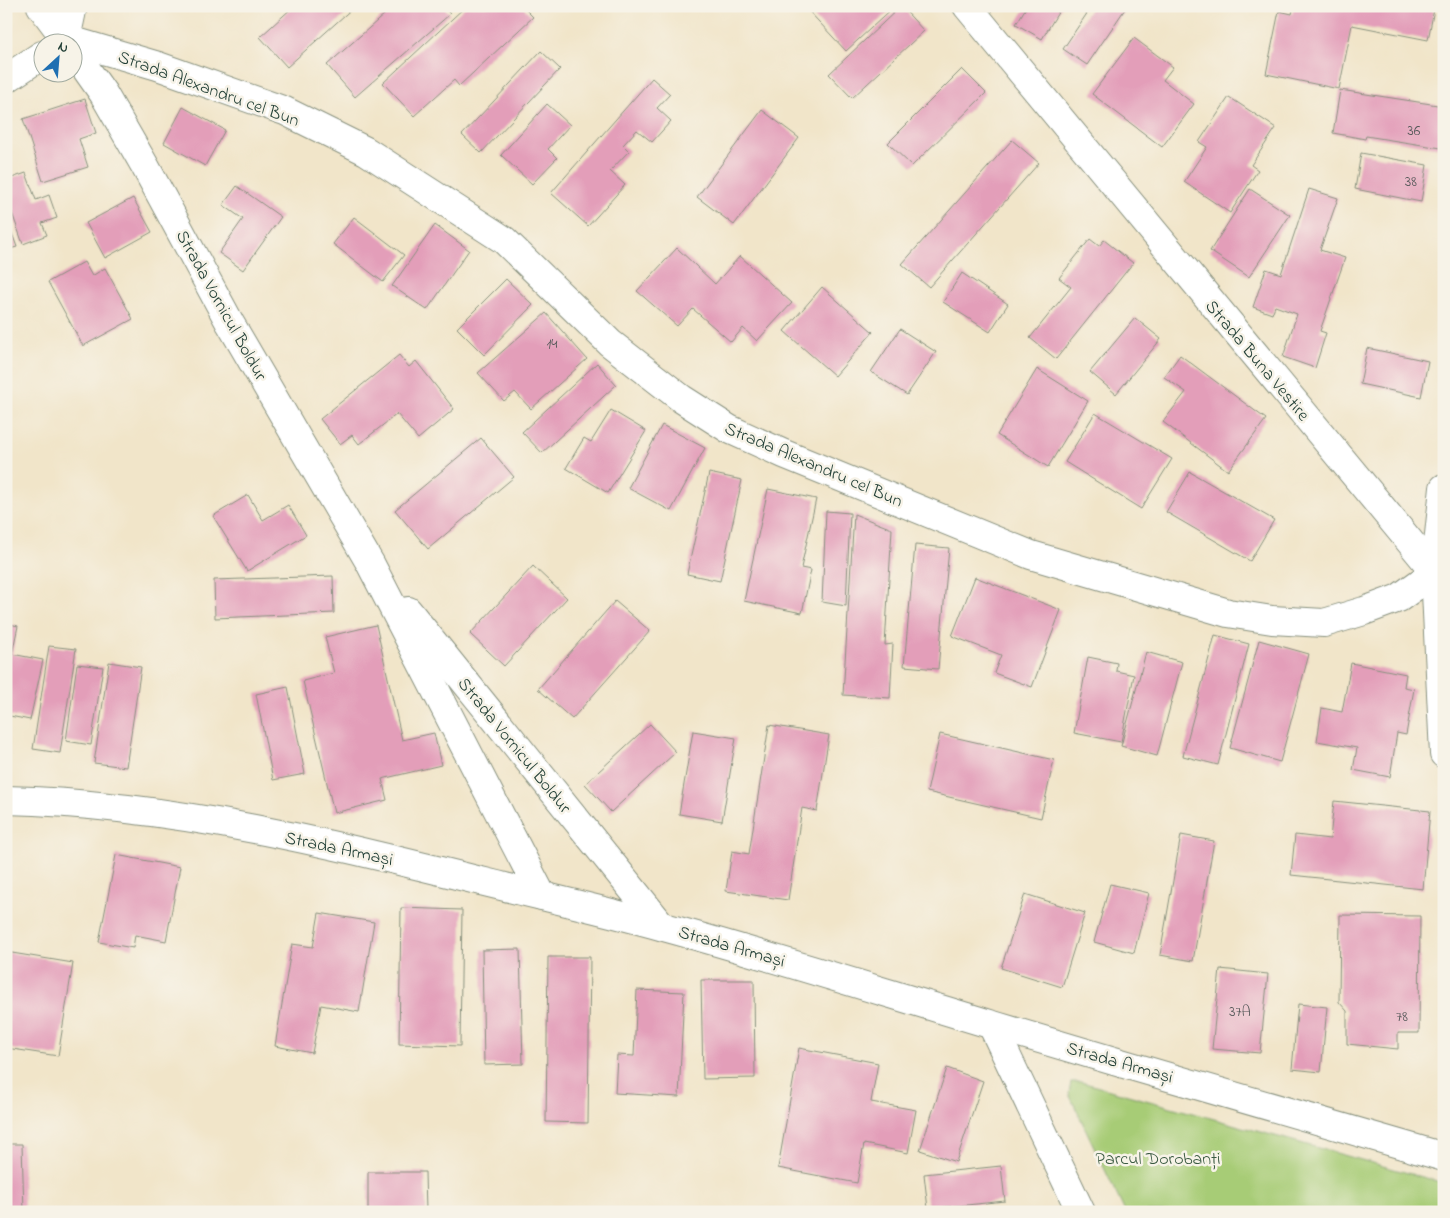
<svg xmlns="http://www.w3.org/2000/svg" width="1450" height="1218" viewBox="0 0 1450 1218" font-family="'Indie Flower',sans-serif">
	<rect width="100%" height="100%" fill="#f7f3e8"/>
	<filter id="ink" filterUnits="userSpaceOnUse"><feTurbulence type="fractalNoise" baseFrequency=".02" numOctaves="2"/><feDisplacementMap in="SourceGraphic" scale="10" xChannelSelector="R" yChannelSelector="G"/><feConvolveMatrix kernelMatrix="1 2 1 2 8 2 1 2 1" color-interpolation-filters="sRGB"/></filter>
	<filter id="wash" filterUnits="userSpaceOnUse"><feTurbulence type="fractalNoise" baseFrequency=".0096" numOctaves="4" result="noise"/><feDisplacementMap in="SourceGraphic" scale="20" xChannelSelector="R" yChannelSelector="G"/><feGaussianBlur stdDeviation="1.12" result="paint"/><feColorMatrix in="noise" values="0 0 0 0 0 0 0 0 0 0 0 0 0 0 0 0 0 1.4 0 .05"/><feComposite in="paint" operator="in"/></filter>
	<g filter="url(#wash)">
		<rect width="100%" height="100%" fill="#f1e5c9"/>
		<path fill="#a7cc76" stroke="#638455" d="M1071 1082H1081L1444 1183V1212H1125L1069 1094Z"/>
		<g id="blocks">
			<g fill="#e39eb9">
				<path d="M294 6H355L287 67 260 37Z"/>
				<path d="M394 6H443L450 14 355 97 327 65Z"/>
				<path d="M466 6H522L533 17 459 86 454 80 414 116 383 83Z"/>
				<path d="M809 6H895L846 51 806 8Z"/>
				<path d="M901 6 924 31 852 98 829 74Z"/>
				<path d="M1027 6H1062L1042 39 1016 24Z"/>
				<path d="M1092 6H1127L1087 65 1063 49Z"/>
				<path d="M1294 6H1421L1434 9 1428 40 1352 25 1339 89 1266 74 1279 11 1292 14Z"/>
				<path d="M1134 38 1173 67 1163 80 1194 104 1162 147 1092 94Z"/>
				<path d="M541 51 560 69 481 153 462 135Z"/>
				<path d="M962 69 986 93 912 166 888 143Z"/>
				<path d="M652 78 670 94 657 108 671 121 652 142 637 130 623 145 629 151 610 171 625 185 588 226 551 193Z"/>
				<path d="M1340 90 1444 106 1441 148 1366 136 1365 139 1333 133Z"/>
				<path d="M1229 97 1276 128 1251 165 1258 170 1230 213 1184 182 1207 147 1199 142Z"/>
				<path d="M85 99 96 133 79 139 88 167 43 181 23 119Z"/>
				<path d="M547 104 570 125 548 149 557 158 532 184 501 155Z"/>
				<path d="M183 107 225 130 205 166 164 143Z"/>
				<path d="M762 110 799 138 734 225 697 197Z"/>
				<path d="M1012 140 1039 163 929 287 902 264Z"/>
				<path d="M1361 153 1427 165 1421 202 1355 189Z"/>
				<path d="M26 173 36 200 49 195 57 218 42 223 47 235 23 244 6 196V180Z"/>
				<path d="M237 186 281 217 243 270 219 253 243 219 223 205Z"/>
				<path d="M1250 189 1290 215 1249 277 1210 251Z"/>
				<path d="M1309 189 1338 198 1320 250 1345 258 1320 331 1326 333 1315 368 1283 357 1297 314 1275 306 1272 314 1253 307 1266 269 1281 274Z"/>
				<path d="M133 198 152 232 105 258 86 223Z"/>
				<path d="M6 217 17 247 6 250Z"/>
				<path d="M354 217 404 255 383 282 333 244Z"/>
				<path d="M435 225 469 250 427 310 392 286Z"/>
				<path d="M1090 239 1099 246 1104 240 1133 263 1056 359 1030 338 1071 287 1059 278Z"/>
				<path d="M677 248 715 284 740 256 792 303 757 341 743 328 731 342 693 309 677 326 637 291Z"/>
				<path d="M84 262 92 276 105 268 133 319 83 346 48 282Z"/>
				<path d="M962 273 1008 304 990 332 943 302Z"/>
				<path d="M506 279 533 305 484 355 457 328Z"/>
				<path d="M822 287 873 332 835 376 784 331Z"/>
				<path d="M546 313 587 359 531 409 515 392 504 401 478 373Z"/>
				<path d="M1135 318 1161 339 1116 394 1090 372Z"/>
				<path d="M900 329 936 352 907 395 871 372Z"/>
				<path d="M1367 348 1428 361 1421 397 1360 384Z"/>
				<path d="M399 355 409 367 416 361 454 409 418 439 397 414 359 444 352 435 340 444 320 419Z"/>
				<path d="M1180 355 1266 419 1228 471 1163 422 1186 392 1164 377Z"/>
				<path d="M597 363 616 385 542 453 522 432Z"/>
				<path d="M1037 369 1088 401 1048 467 997 435Z"/>
				<path d="M611 410 646 431 608 493 566 468 584 438 591 442Z"/>
				<path d="M1095 413 1172 459 1141 509 1065 462Z"/>
				<path d="M662 425 705 448 671 511 628 488Z"/>
				<path d="M481 438 514 477 428 549 395 510Z"/>
				<path d="M1190 472 1274 520 1250 561 1166 512Z"/>
				<path d="M709 473 742 480 720 581 687 574Z"/>
				<path d="M768 489 816 499 801 568 811 570 802 613 744 601Z"/>
				<path d="M248 495 263 520 288 505 306 535 247 571 213 516Z"/>
				<path d="M826 511 850 513 846 606 822 602Z"/>
				<path d="M854 514 892 529 885 645 893 644 890 698 843 695Z"/>
				<path d="M915 545 949 548 938 669 904 666Z"/>
				<path d="M533 566 567 598 504 666 470 634Z"/>
				<path d="M333 576 334 613 215 618 214 580Z"/>
				<path d="M975 577 1061 610 1032 687 994 673 1001 655 952 636Z"/>
				<path d="M615 601 650 631 572 719 538 689Z"/>
				<path d="M6 623 18 626 12 654 43 660 30 720 10 716 7 727Z"/>
				<path d="M376 625 402 740 434 733 441 765 382 779 387 800 334 813 303 681 334 673 325 637Z"/>
				<path d="M1215 635 1249 644 1218 765 1183 756Z"/>
				<path d="M1259 640 1309 654 1280 762 1230 748Z"/>
				<path d="M49 646 76 649 60 753 33 749Z"/>
				<path d="M1146 652 1182 662 1157 756 1121 746Z"/>
				<path d="M1088 657 1117 663 1116 671 1134 675 1121 742 1074 733Z"/>
				<path d="M109 662 141 667 126 767 94 763Z"/>
				<path d="M1351 663 1406 674 1404 687 1414 689 1406 735 1397 733 1390 777 1353 770 1357 748 1317 741 1322 708 1342 712Z"/>
				<path d="M77 664 103 667 91 745 66 741Z"/>
				<path d="M288 687 305 774 273 780 256 694Z"/>
				<path d="M650 724 676 752 611 812 585 784Z"/>
				<path d="M769 725 829 735 817 811 802 808 788 900 726 891 732 851 749 854Z"/>
				<path d="M693 731 736 738 722 821 679 814Z"/>
				<path d="M940 734 1054 760 1041 818 927 792Z"/>
				<path d="M1334 801 1430 811 1423 889 1291 875 1295 835 1330 839Z"/>
				<path d="M1181 835 1214 841 1193 961 1160 955Z"/>
				<path d="M116 855 180 867 166 941 135 935 133 948 99 942Z"/>
				<path d="M1110 884 1149 893 1134 953 1094 942Z"/>
				<path d="M1025 894 1085 913 1062 987 1001 968Z"/>
				<path d="M401 908 462 910 460 1046 399 1044Z"/>
				<path d="M319 913 374 922 359 1012 321 1005 312 1053 275 1046 292 944 313 947Z"/>
				<path d="M1340 915 1420 916 1419 1033H1398V1049L1347 1044V1011L1339 1002Z"/>
				<path d="M520 949 523 1064 484 1065 482 950Z"/>
				<path d="M6 952 73 963 58 1056 6 1048Z"/>
				<path d="M548 957H590L588 1123 546 1122Z"/>
				<path d="M1220 969 1268 974 1260 1053 1212 1049Z"/>
				<path d="M701 980H754L755 1078 703 1079Z"/>
				<path d="M637 990 684 992 679 1097 615 1093 617 1055 634 1056Z"/>
				<path d="M1298 1004 1327 1007 1321 1072 1292 1069Z"/>
				<path d="M799 1048 878 1063 871 1102 916 1110 908 1153 864 1144 857 1183 778 1168Z"/>
				<path d="M947 1068 983 1081 956 1162 920 1150Z"/>
				<path d="M6 1144H22L24 1212H6Z"/>
				<path d="M1001 1166 1005 1201 928 1209 924 1174Z"/>
				<path d="M368 1172H425L426 1212H368Z"/>
			</g>
		</g>
	</g>
	<g filter="url(#ink)">
		<use href="#blocks" fill-opacity="0" stroke="#88917e" stroke-width="1"/>
		<g fill="none" stroke-linecap="round" stroke-linejoin="round">
			<defs>
				<g id="minor">
					<path d="M41 6 68 42"/>
					<path d="M66 39 158 66 285 111 366 151 504 240 610 343 682 399 729 429 784 454 1031 555 1228 613 1272 620 1324 623 1364 611 1399 598 1435 572 1444 488"/>
					<path d="M62 42 66 39 73 6"/>
					<path d="M72 49 103 93 145 166 230 323 370 563 542 896"/>
					<path d="M6 79 42 55"/>
					<path d="M408 611 662 926"/>
					<path d="M992 1025 1081 1212"/>
				</g>
				<g id="tertiary">
					<path d="M967 6 1435 572 1444 754"/>
					<path d="M6 800C176 804 341 846 505 887 558 900 611 912 664 927 774 957 883 992 993 1025 1143 1070 1293 1114 1444 1157"/>
				</g>
			</defs>
			<use href="#minor" stroke="#88917e" stroke-width="30"/>
			<use href="#tertiary" stroke="#88917e" stroke-width="30"/>
			<use href="#minor" stroke="#fff" stroke-width="28"/>
			<use href="#tertiary" stroke="#fff" stroke-width="28"/>
		</g>
	</g>
	<g text-anchor="middle" stroke-width="5" stroke-linejoin="round" paint-order="stroke">
		<g font-size="15" fill="#505555">
			<text x="1414" y="135">36</text>
			<text x="1411" y="186">38</text>
			<text x="552" y="348">14</text>
			<text x="1240" y="1016">37A</text>
			<text x="1402" y="1021">78</text>
		</g>
		<g font-size="18" fill="#1f3d34" stroke="#f7f3e8">
			<text transform="translate(209 88) rotate(20)" y="6">Strada Alexandru cel Bun</text>
			<text transform="translate(222 305) rotate(61)" y="6">Strada Vornicul Boldur</text>
			<text transform="translate(1258 360) rotate(50)" y="6">Strada Buna Vestire</text>
			<text transform="translate(814 464) rotate(23)" y="6">Strada Alexandru cel Bun</text>
			<text transform="translate(515 745) rotate(51)" y="6">Strada Vornicul Boldur</text>
			<text transform="translate(339 848) rotate(12)" y="6">Strada Armași</text>
			<text transform="translate(732 946) rotate(16)" y="6">Strada Armași</text>
			<text transform="translate(1120 1062) rotate(16)" y="6">Strada Armași</text>
		</g>
		<g font-size="18" fill="#3a5a41" stroke="#f7f3e8">
			<text x="1158" y="1164">Parcul Dorobanți</text>
		</g>
	</g>
	<rect width="1450" height="1218" fill="none" stroke="#f7f3e8" stroke-width="25"/>
	<g transform="translate(58 58) rotate(26)"><circle r="24" fill="#f7f3e8" stroke="#a1aaa0"/>
	<path d="M0-4L9 19L0 12L-9 19Z" fill="#1f6fb2"/>
	<text y="-8" font-size="14" font-weight="bold" text-anchor="middle" fill="#1f3d34">N</text>
	</g>
</svg>
